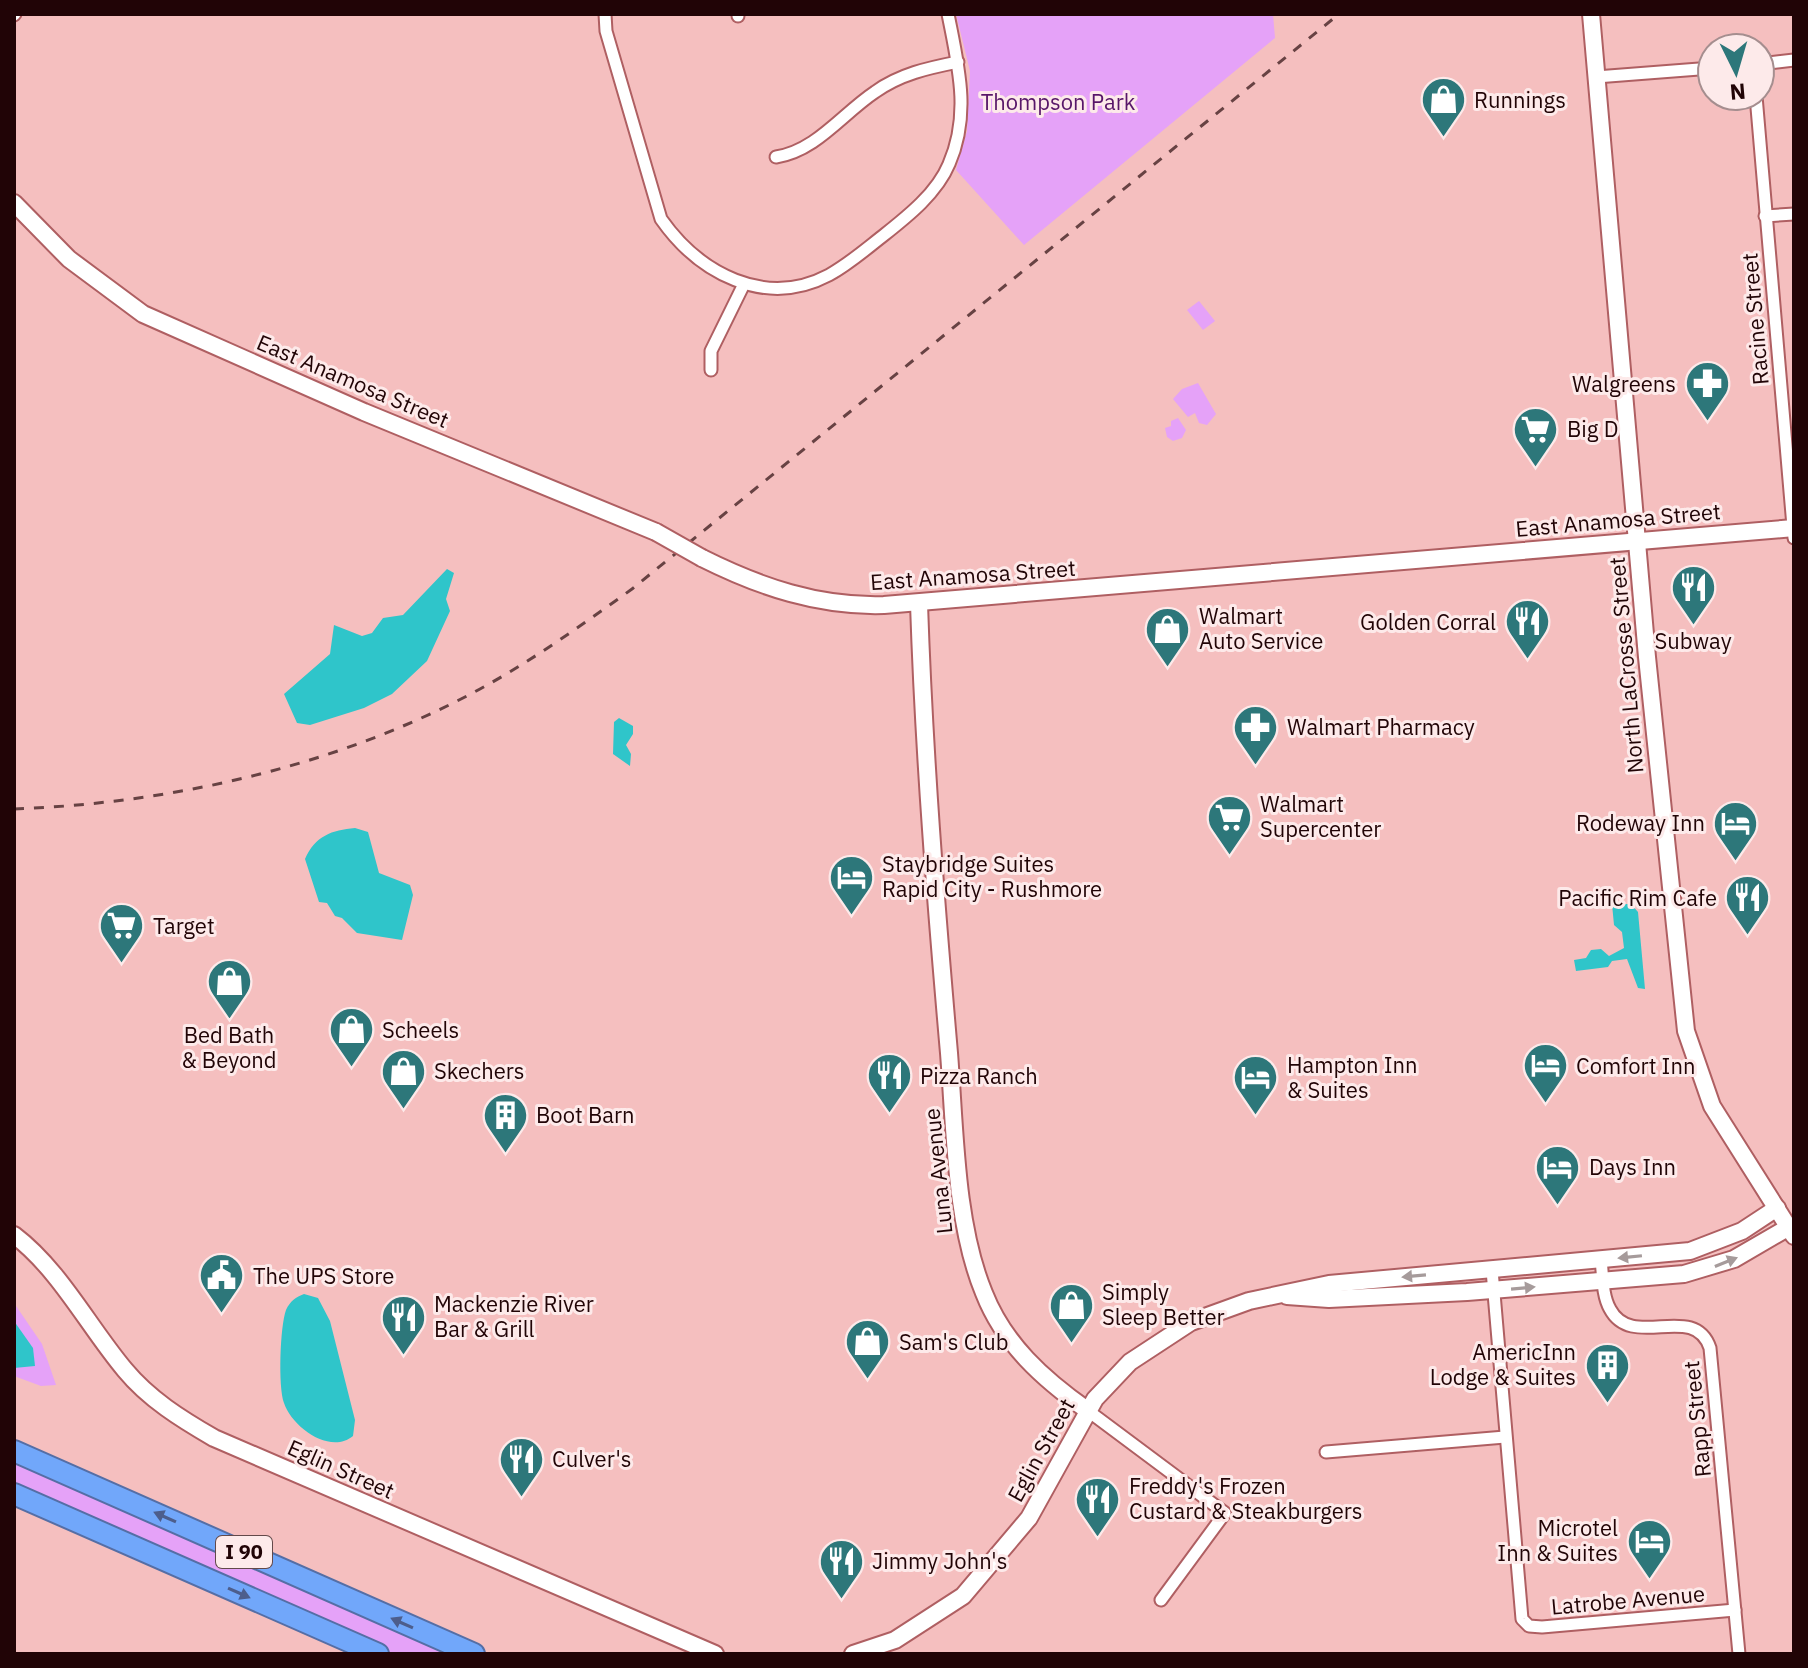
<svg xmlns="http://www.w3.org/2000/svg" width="1808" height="1668" viewBox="0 0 1808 1668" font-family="'IBM Plex Sans',sans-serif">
	<rect width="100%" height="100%" fill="#f5bfbf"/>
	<g fill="#e5a2f8">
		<path d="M956 14H1273L1275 38 1024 245 956 170 967 131 970 71Z"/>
		<path d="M1199 301 1215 321 1203 330 1187 310Z"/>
		<path d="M1198 383 1216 414 1207 425 1199 423 1195 413 1188 417 1173 399 1182 389Z"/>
		<path d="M1178 418 1186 430 1182 438 1173 441 1167 437 1165 428 1171 426V421Z"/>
		<path d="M14 1303 42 1344 56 1385 41 1386 14 1376Z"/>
		<path d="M14 1462 448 1654H394L14 1486Z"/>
	</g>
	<g fill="#2fc5ca">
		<path d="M447 569 454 573 446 599 450 611 427 661 392 694 364 708 310 725 297 723 284 694 330 654 334 625 362 636 372 633 383 618 403 615Z"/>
		<path d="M619 718 633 726V734L626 745 631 754 630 766 613 754 614 722Z"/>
		<path d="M355 828 368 832 379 873 410 885 413 895 402 940 357 933 342 918 335 916 327 903 319 902 305 859C315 836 332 830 355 828Z"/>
		<path d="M1612 904H1631L1638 912 1645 989 1638 988 1627 959 1612 961 1608 967 1576 971 1574 960 1586 958 1591 950 1601 949 1609 956 1624 948 1622 932 1614 925Z"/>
		<path d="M304 1294 318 1298 330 1321 355 1420 353 1436C330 1455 292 1427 284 1403 278 1387 280 1326 286 1310 290 1301 296 1297 304 1294Z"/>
		<path d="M14 1321 33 1348 35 1366 14 1368Z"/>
	</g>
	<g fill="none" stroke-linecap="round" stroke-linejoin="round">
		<defs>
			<g id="street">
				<path d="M605 14 606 31 661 219C699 273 765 309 829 275 849 264 866 249 884 235 908 216 937 193 949 164 971 114 958 65 948 14"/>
				<path d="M14 15 15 14"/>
				<path d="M738 16V14"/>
				<path d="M1760 64 1794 60"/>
				<path d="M1596 77 1712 68"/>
				<path d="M1756 96 1794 538"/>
				<path d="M776 157C816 151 842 114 875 92 900 74 928 68 958 62"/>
				<path d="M1765 216 1794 214"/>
				<path d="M711 370V351L743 286"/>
				<path d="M1601 1260C1603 1275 1602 1295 1610 1309 1632 1351 1694 1301 1710 1348L1739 1654"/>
				<path d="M1492 1270 1522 1619 1529 1626 1542 1627 1735 1610"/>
				<path d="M1087 1410 1225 1513 1161 1600"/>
				<path d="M1326 1452 1505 1437"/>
			</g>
			<g id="secondary">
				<path d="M1591 14 1647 657 1686 1031 1712 1106 1794 1236"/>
				<path d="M14 203 69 259 143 314 364 412 656 532"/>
				<path d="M702 558C760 587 819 607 884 605L1794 528"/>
				<path d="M919 604C924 755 936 904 949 1053 955 1129 955 1223 984 1293 1004 1344 1043 1379 1087 1410"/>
				<path d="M14 1235C60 1270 88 1326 125 1370 149 1399 181 1419 214 1438L715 1654"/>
				<path d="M1287 1296 1329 1299 1467 1292 1684 1274 1734 1259 1789 1227"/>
				<path d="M853 1654 895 1640 963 1596 1029 1518 1095 1399 1130 1362 1191 1322 1249 1301 1329 1284 1690 1251 1742 1231 1777 1208"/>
			</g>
			<g id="highway">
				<path d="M14 1451 474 1654"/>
				<path d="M14 1494 378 1654"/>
			</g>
		</defs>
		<use href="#street" stroke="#af5f62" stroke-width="15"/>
		<use href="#secondary" stroke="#af5f62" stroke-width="20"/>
		<use href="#highway" stroke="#556ea5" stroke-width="24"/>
		<use href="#street" stroke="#fff" stroke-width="11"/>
		<use href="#secondary" stroke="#fff" stroke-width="16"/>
		<use href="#highway" stroke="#71a7fa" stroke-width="20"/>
		<path stroke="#674243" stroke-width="3" stroke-dasharray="10 10" stroke-linecap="butt" d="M14 809C174 803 338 766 480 689 533 660 582 625 632 589L1339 14"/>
		<defs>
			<path id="secondary-bridge" d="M656 532 702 558"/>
		</defs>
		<use href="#secondary-bridge" stroke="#af5f62" stroke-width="20" stroke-linecap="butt"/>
		<use href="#secondary-bridge" stroke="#fff" stroke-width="16"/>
	</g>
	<defs><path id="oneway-solid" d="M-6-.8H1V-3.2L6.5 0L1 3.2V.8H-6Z" transform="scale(2)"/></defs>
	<g fill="#a69b9b">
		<use href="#oneway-solid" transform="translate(1630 1257) rotate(174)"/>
		<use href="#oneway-solid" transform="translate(1726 1262) rotate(-22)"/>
		<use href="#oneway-solid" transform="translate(1414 1276) rotate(175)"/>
		<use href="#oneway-solid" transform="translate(1523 1288) rotate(-5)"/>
	</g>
	<g fill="#4d5e8c">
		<use href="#oneway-solid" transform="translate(165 1517) rotate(-156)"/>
		<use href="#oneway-solid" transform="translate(239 1593) rotate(24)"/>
		<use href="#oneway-solid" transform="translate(402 1623) rotate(-156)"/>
	</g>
	<defs>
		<symbol id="shop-pin" viewBox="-11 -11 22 30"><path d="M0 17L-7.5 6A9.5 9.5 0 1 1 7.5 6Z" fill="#2d777a" stroke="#fdeaea"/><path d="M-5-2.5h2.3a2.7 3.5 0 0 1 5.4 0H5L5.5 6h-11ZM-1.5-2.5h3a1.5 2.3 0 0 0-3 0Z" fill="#fff"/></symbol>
		<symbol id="pharmacy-pin" viewBox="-11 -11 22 30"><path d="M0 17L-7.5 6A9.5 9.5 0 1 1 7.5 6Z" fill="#2d777a" stroke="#fdeaea"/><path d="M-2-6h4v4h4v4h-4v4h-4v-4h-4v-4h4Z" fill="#fff"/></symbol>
		<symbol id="supermarket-pin" viewBox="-11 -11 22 30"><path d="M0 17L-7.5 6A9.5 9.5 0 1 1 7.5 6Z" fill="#2d777a" stroke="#fdeaea"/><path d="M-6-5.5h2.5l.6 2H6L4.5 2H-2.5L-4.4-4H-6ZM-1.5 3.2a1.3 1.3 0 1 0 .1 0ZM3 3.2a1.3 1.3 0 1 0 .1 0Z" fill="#fff"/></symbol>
		<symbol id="restaurant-pin" viewBox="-11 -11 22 30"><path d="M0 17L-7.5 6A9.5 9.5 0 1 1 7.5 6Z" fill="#2d777a" stroke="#fdeaea"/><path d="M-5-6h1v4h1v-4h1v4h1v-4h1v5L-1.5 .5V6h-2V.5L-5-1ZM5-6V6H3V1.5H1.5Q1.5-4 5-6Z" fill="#fff"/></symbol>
		<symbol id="hotel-pin" viewBox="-11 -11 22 30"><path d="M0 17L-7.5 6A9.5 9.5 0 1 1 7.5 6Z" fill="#2d777a" stroke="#fdeaea"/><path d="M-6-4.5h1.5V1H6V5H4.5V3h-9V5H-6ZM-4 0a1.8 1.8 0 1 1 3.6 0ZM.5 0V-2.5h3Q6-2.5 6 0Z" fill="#fff"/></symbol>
		<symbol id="building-pin" viewBox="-11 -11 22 30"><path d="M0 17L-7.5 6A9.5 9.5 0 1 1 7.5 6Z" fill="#2d777a" stroke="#fdeaea"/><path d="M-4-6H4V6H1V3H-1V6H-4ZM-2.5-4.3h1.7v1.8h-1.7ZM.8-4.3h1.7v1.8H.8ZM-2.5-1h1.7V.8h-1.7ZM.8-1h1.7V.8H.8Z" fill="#fff"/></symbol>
		<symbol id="civic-pin" viewBox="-11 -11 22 30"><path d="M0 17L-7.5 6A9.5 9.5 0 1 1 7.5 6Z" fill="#2d777a" stroke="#fdeaea"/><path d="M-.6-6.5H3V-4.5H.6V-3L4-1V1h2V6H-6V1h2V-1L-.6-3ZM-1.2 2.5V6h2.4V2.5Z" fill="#fff"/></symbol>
	</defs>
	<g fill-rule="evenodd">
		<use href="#shop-pin" x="1418" y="74" width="51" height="69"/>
		<use href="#pharmacy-pin" x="1682" y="358" width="51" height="69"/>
		<use href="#supermarket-pin" x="1510" y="404" width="51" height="69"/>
		<use href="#restaurant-pin" x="1668" y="562" width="51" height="69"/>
		<use href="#restaurant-pin" x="1502" y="596" width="51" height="69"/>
		<use href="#shop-pin" x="1142" y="604" width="51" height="69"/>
		<use href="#pharmacy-pin" x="1230" y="702" width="51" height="69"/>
		<use href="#supermarket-pin" x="1204" y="792" width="51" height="69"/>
		<use href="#hotel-pin" x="1710" y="798" width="51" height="69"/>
		<use href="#hotel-pin" x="826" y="852" width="51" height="69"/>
		<use href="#restaurant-pin" x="1722" y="872" width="51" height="69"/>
		<use href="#supermarket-pin" x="96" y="900" width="51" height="69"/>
		<use href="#shop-pin" x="204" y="956" width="51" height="69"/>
		<use href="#shop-pin" x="326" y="1004" width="51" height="69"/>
		<use href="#hotel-pin" x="1520" y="1040" width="51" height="69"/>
		<use href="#shop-pin" x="378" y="1046" width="51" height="69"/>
		<use href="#restaurant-pin" x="864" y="1050" width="51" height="69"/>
		<use href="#hotel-pin" x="1230" y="1052" width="51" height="69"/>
		<use href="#building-pin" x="480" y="1090" width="51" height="69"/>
		<use href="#hotel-pin" x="1532" y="1142" width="51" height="69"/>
		<use href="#civic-pin" x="196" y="1250" width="51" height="69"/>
		<use href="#shop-pin" x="1046" y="1280" width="51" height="69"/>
		<use href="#restaurant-pin" x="378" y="1292" width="51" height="69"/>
		<use href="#shop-pin" x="842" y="1316" width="51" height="69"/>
		<use href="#building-pin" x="1582" y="1340" width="51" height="69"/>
		<use href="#restaurant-pin" x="496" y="1434" width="51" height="69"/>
		<use href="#restaurant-pin" x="1072" y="1474" width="51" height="69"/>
		<use href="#hotel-pin" x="1624" y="1516" width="51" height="69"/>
		<use href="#restaurant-pin" x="816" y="1536" width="51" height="69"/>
	</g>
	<g text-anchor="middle" stroke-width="6" stroke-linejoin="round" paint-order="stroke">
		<rect fill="#fdeaea" stroke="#63494a" stroke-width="2" x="216" y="1536" width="56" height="32" rx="6"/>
		<g font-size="20" font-weight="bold" fill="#210406">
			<text x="244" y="1559">I 90</text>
		</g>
		<g font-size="22" fill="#210406" stroke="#fdeaea" text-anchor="start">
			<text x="1474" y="108">Runnings</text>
			<text x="1676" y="392" text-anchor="end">Walgreens</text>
			<text x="1567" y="437">Big D</text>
			<text x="1199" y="624">Walmart<tspan x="1199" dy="25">Auto Service</tspan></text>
			<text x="1496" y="630" text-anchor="end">Golden Corral</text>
			<text x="1693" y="649" text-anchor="middle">Subway</text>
			<text x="1287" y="735">Walmart Pharmacy</text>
			<text x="1260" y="812">Walmart<tspan x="1260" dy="25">Supercenter</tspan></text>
			<text x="1705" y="831" text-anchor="end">Rodeway Inn</text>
			<text x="882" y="872">Staybridge Suites<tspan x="882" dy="25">Rapid City - Rushmore</tspan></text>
			<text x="1717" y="906" text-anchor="end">Pacific Rim Cafe</text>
			<text x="153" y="934">Target</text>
			<text x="382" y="1038">Scheels</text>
			<text x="229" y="1043" text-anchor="middle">Bed Bath<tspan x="229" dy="25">&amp; Beyond</tspan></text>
			<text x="1287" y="1073">Hampton Inn<tspan x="1287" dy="25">&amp; Suites</tspan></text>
			<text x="1576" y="1074">Comfort Inn</text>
			<text x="434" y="1079">Skechers</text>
			<text x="920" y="1084">Pizza Ranch</text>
			<text x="536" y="1123">Boot Barn</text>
			<text x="1589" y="1175">Days Inn</text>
			<text x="253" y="1284">The UPS Store</text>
			<text x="1102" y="1300">Simply<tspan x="1102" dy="25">Sleep Better</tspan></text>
			<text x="434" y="1312">Mackenzie River<tspan x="434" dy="25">Bar &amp; Grill</tspan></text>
			<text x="899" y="1350">Sam's Club</text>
			<text x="1576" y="1360" text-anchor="end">AmericInn<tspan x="1576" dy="25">Lodge &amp; Suites</tspan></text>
			<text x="552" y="1467">Culver's</text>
			<text x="1129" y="1494">Freddy's Frozen<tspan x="1129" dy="25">Custard &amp; Steakburgers</tspan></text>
			<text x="1618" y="1536" text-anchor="end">Microtel<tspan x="1618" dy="25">Inn &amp; Suites</tspan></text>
			<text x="872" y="1569">Jimmy John's</text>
		</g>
		<g font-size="22" fill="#581669" stroke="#fdeaea">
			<text x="1058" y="110">Thompson Park</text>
		</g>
		<g font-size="22" fill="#210406" stroke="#fdeaea">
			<text transform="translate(1755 319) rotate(-95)" y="8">Racine Street</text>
			<text transform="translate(353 381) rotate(23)" y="8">East Anamosa Street</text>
			<text transform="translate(1618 520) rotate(-5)" y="8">East Anamosa Street</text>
			<text transform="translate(973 575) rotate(-4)" y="8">East Anamosa Street</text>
			<text transform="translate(1626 665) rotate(-95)" y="8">North LaCrosse Street</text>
			<text transform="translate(938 1171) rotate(-96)" y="8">Luna Avenue</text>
			<text transform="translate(1697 1419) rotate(-96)" y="8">Rapp Street</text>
			<text transform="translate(1041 1450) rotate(-61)" y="8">Eglin Street</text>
			<text transform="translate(341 1469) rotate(24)" y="8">Eglin Street</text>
			<text transform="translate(1628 1600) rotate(-5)" y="8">Latrobe Avenue</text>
		</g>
	</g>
	<rect width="1808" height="1668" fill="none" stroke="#210406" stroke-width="32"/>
	<g transform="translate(1736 72) rotate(175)"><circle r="38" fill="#fdeaea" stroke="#a58e8f" stroke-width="2"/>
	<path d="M0-6L14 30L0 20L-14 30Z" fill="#2d777a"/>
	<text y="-12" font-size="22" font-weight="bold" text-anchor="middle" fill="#210406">N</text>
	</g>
</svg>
